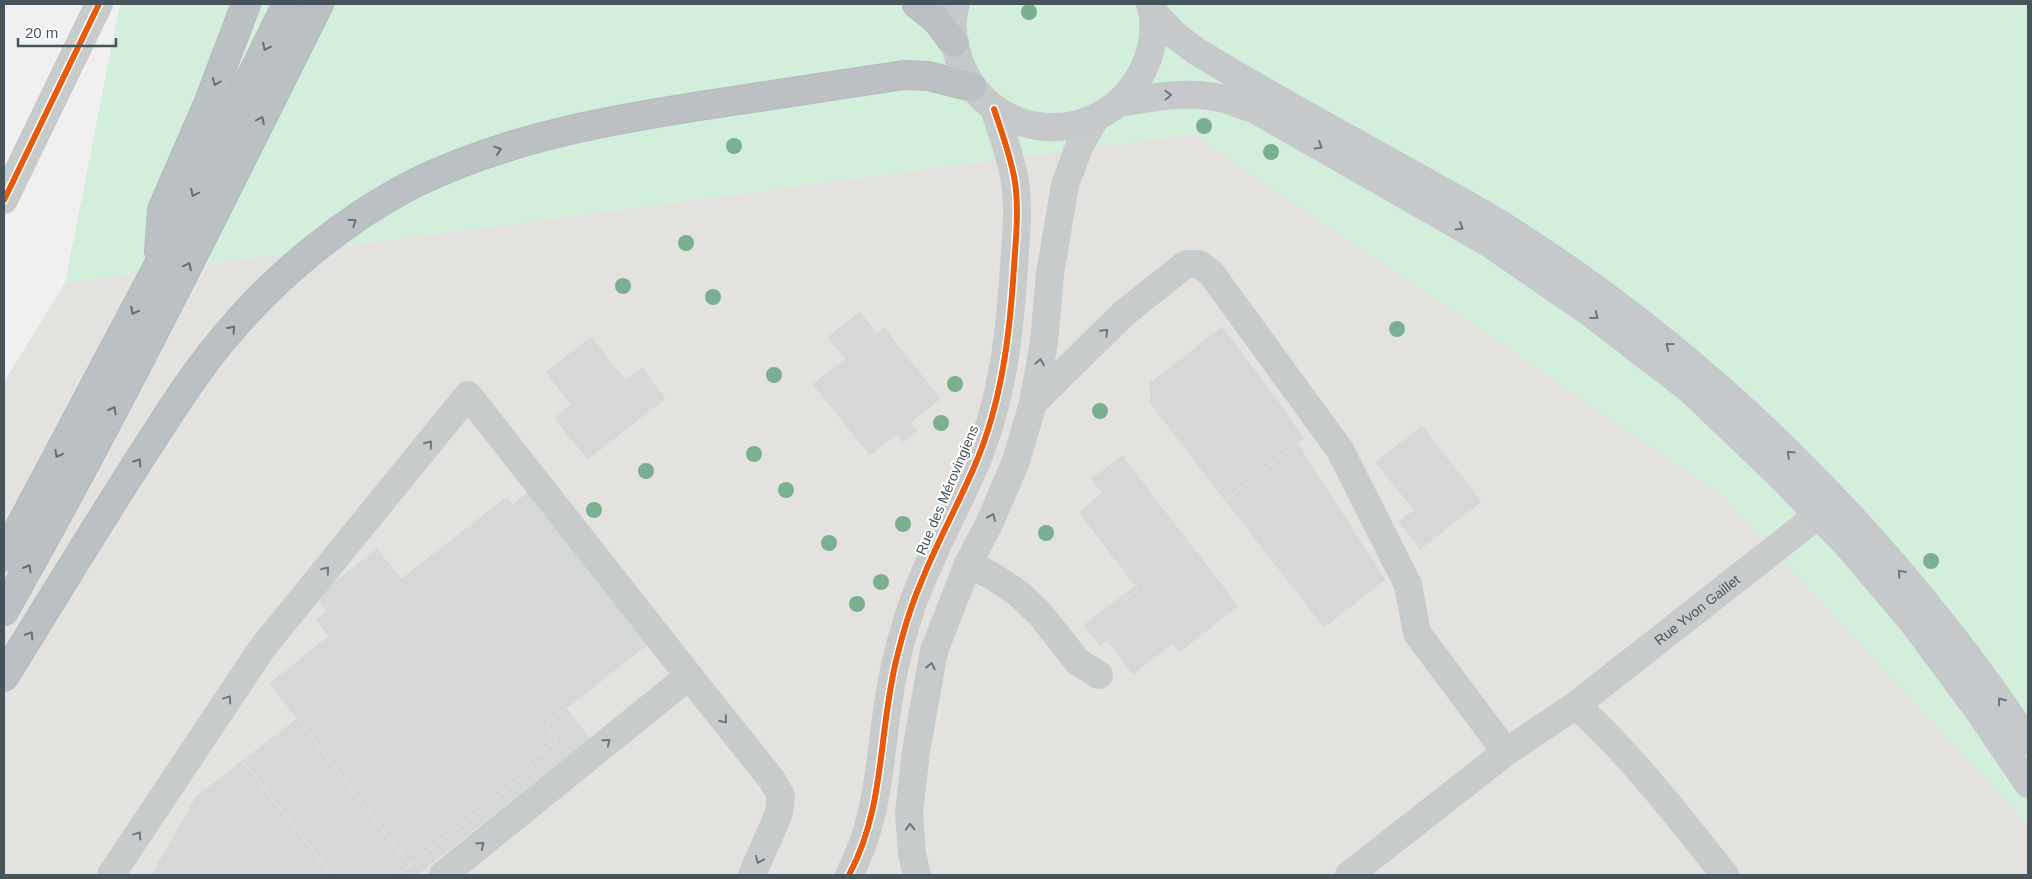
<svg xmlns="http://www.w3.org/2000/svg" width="2032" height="879" viewBox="0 0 2032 879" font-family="Helvetica,sans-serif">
	<rect width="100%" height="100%" fill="#f0f0f0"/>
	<path fill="#e4e2de" d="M1193 134 1720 493 2028 825V875H4V382L65 283Z"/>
	<path fill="#d4eedc" d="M120 4H2028V825L1720 493 1193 134 65 283Z"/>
	<g fill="#d6d8d8" stroke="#e1e2e3">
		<path d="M860 311 877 333 884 327 941 399 911 423 918 431 903 443 897 435 870 456 812 384 845 359 827 337Z"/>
		<path d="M1222 326 1279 401 1304 439 1225 501 1150 404 1149 383Z"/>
		<path d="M591 336 625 379 642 367 666 399 588 460 555 420 556 416 570 404 545 372Z"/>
		<path d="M1422 425 1482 502 1420 550 1398 521 1413 510 1375 462Z"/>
		<path d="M1298 443 1386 580 1324 628 1225 501Z"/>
		<path d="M1122 455 1239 606 1179 653 1173 644 1133 675 1107 641 1100 646 1083 625 1122 595 1125 600 1138 590 1078 512 1101 493 1090 479Z"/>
		<path d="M528 491 648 645 546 725 557 740 528 762 533 769 410 866 269 683 328 636 315 620 326 611 315 597 377 548 401 578 507 496 513 504Z"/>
		<path d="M1135 585 1138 590 1125 600 1122 595Z"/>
		<path d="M567 708 591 739 418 875H397L533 769 528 762 557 740 546 725Z"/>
		<path d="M297 718 410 866 397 875H332L242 760Z"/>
		<path d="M242 760 332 875H151L196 796Z"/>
	</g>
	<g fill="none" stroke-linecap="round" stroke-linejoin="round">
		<defs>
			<g id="highway">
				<path d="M917 4 937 20 954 43"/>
				<path d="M159 251 162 210 208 104 246 4"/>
				<path d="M4 557 157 268 287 4"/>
				<path d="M4 611C117 412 217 208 319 4"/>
				<path d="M4 677C49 604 93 532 139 460 167 417 195 371 229 332 278 274 345 219 413 184 510 136 619 118 726 102 785 93 844 84 904 75L928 76 972 87"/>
			</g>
		</defs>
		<use href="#highway" stroke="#b5bbbf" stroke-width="30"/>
		<g stroke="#c7cbcc" stroke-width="28">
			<path d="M4 200 99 4"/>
			<path d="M1033 403 1123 314 1186 264H1199L1211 273 1340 450 1408 585 1417 633 1506 752"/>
			<path d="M968 564 994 577 1019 594 1040 614 1078 662 1099 675"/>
			<path id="s1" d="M1576 705 1818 515"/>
			<path d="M111 875 263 647 468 395 689 676"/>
			<path d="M443 875 689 676 772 780 781 796 779 813 752 875"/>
			<path d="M849 875C886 806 878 731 897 657 903 633 910 608 920 585 936 544 958 505 975 465 1002 402 1010 333 1014 266 1016 238 1019 210 1015 182 1011 157 1002 133 994 109"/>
			<path d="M917 875 912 854 909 813 916 751 934 651 968 564 990 522 1016 461 1033 403 1044 343 1050 274 1065 185 1079 147 1095 119"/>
			<path d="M1349 875 1506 752 1576 705C1632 756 1678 816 1725 875"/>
		</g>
		<g stroke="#c5c9cb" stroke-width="28">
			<path d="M956 4C951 18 952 38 957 53 982 143 1101 154 1143 70 1153 50 1157 25 1150 4"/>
			<path d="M1153 12 1176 36 1196 51C1268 95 1342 135 1416 176 1443 192 1471 206 1497 222 1709 354 1889 534 2028 741"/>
			<path d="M1120 103C1154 97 1190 90 1225 99 1235 102 1244 106 1254 109L1487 242 1586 310 1689 389 1780 476 1848 546 1911 620 1980 713 2028 784"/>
		</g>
		<use href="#highway" stroke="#bac0c3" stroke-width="28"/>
		<defs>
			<g id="cycleway">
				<path d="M4 200 99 4"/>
				<path d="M849 875C886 806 878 731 897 657 903 633 910 608 920 585 936 544 958 505 975 465 1002 402 1010 333 1014 266 1016 238 1019 210 1015 182 1011 157 1002 133 994 109"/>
			</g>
		</defs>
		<use href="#cycleway" stroke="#fff" stroke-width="9"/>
		<use href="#cycleway" stroke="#e8590c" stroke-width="6"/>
	</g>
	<g fill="#7ab08f">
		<circle cx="1029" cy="12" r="8"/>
		<circle cx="1204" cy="126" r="8"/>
		<circle cx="734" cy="146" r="8"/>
		<circle cx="1271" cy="152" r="8"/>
		<circle cx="686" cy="243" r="8"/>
		<circle cx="623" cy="286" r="8"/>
		<circle cx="713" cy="297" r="8"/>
		<circle cx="1397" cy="329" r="8"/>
		<circle cx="774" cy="375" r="8"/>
		<circle cx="955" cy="384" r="8"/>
		<circle cx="1100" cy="411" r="8"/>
		<circle cx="941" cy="423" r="8"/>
		<circle cx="754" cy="454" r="8"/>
		<circle cx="646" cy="471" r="8"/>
		<circle cx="786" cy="490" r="8"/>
		<circle cx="594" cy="510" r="8"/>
		<circle cx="903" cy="524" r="8"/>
		<circle cx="1046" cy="533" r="8"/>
		<circle cx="829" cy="543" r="8"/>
		<circle cx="1931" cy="561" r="8"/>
		<circle cx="881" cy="582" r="8"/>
		<circle cx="857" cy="604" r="8"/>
	</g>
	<defs><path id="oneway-chevron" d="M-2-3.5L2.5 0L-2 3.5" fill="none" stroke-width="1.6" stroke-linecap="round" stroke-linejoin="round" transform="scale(1.25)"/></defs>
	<g stroke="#646f75">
		<use href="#oneway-chevron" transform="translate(266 47) rotate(116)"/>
		<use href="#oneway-chevron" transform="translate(216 82) rotate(111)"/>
		<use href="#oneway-chevron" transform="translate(261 120) rotate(-64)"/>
		<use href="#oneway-chevron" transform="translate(498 150) rotate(-18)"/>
		<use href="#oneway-chevron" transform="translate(194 193) rotate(116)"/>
		<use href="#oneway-chevron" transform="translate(353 222) rotate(-34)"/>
		<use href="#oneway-chevron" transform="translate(188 266) rotate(-64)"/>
		<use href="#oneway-chevron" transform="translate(134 311) rotate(118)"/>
		<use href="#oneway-chevron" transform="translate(232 329) rotate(-48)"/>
		<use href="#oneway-chevron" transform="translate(113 410) rotate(-62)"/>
		<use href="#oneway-chevron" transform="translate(58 454) rotate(118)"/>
		<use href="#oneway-chevron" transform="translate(138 462) rotate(-57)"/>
		<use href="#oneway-chevron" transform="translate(28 568) rotate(-60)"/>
		<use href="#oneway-chevron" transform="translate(30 635) rotate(-58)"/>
	</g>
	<g stroke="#6d777d">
		<use href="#oneway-chevron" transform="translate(1168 95) rotate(-3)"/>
		<use href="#oneway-chevron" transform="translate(1319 146) rotate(30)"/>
		<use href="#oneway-chevron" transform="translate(1460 227) rotate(30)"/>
		<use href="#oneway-chevron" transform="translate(1595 316) rotate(38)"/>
		<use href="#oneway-chevron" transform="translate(1669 346) rotate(-142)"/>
		<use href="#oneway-chevron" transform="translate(1790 454) rotate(-137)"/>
		<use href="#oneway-chevron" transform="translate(1901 573) rotate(-131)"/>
		<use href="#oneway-chevron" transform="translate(2001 701) rotate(-125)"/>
	</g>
	<g stroke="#6d787d">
		<use href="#oneway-chevron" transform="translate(1105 332) rotate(-45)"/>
		<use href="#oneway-chevron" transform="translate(1040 362) rotate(-80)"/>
		<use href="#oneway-chevron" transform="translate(429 444) rotate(-51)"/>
		<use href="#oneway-chevron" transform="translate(992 517) rotate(-66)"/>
		<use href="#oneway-chevron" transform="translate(326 570) rotate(-51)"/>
		<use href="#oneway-chevron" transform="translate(931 666) rotate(-78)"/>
		<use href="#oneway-chevron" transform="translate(228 699) rotate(-56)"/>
		<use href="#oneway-chevron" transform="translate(724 720) rotate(51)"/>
		<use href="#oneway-chevron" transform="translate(607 742) rotate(-39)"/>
		<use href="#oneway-chevron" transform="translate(910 827) rotate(-93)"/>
		<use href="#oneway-chevron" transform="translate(138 835) rotate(-56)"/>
		<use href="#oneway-chevron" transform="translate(481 845) rotate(-39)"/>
		<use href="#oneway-chevron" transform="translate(759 860) rotate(113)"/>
	</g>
	<g text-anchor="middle" stroke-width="4.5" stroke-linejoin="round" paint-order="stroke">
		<g font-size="14" fill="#47545b" stroke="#fff">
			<text transform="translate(947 490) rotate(-67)" y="5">Rue des Mérovingiens</text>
			<text dy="5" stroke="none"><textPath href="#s1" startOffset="154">Rue Yvon Gaillet</textPath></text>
		</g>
	</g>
	<rect width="2032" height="879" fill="none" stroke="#47545b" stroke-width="10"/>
	<path d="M18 38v8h98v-8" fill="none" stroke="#47545b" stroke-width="2.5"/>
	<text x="25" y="38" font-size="15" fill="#47545b" stroke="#ffffff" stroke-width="4" paint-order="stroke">20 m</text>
</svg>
